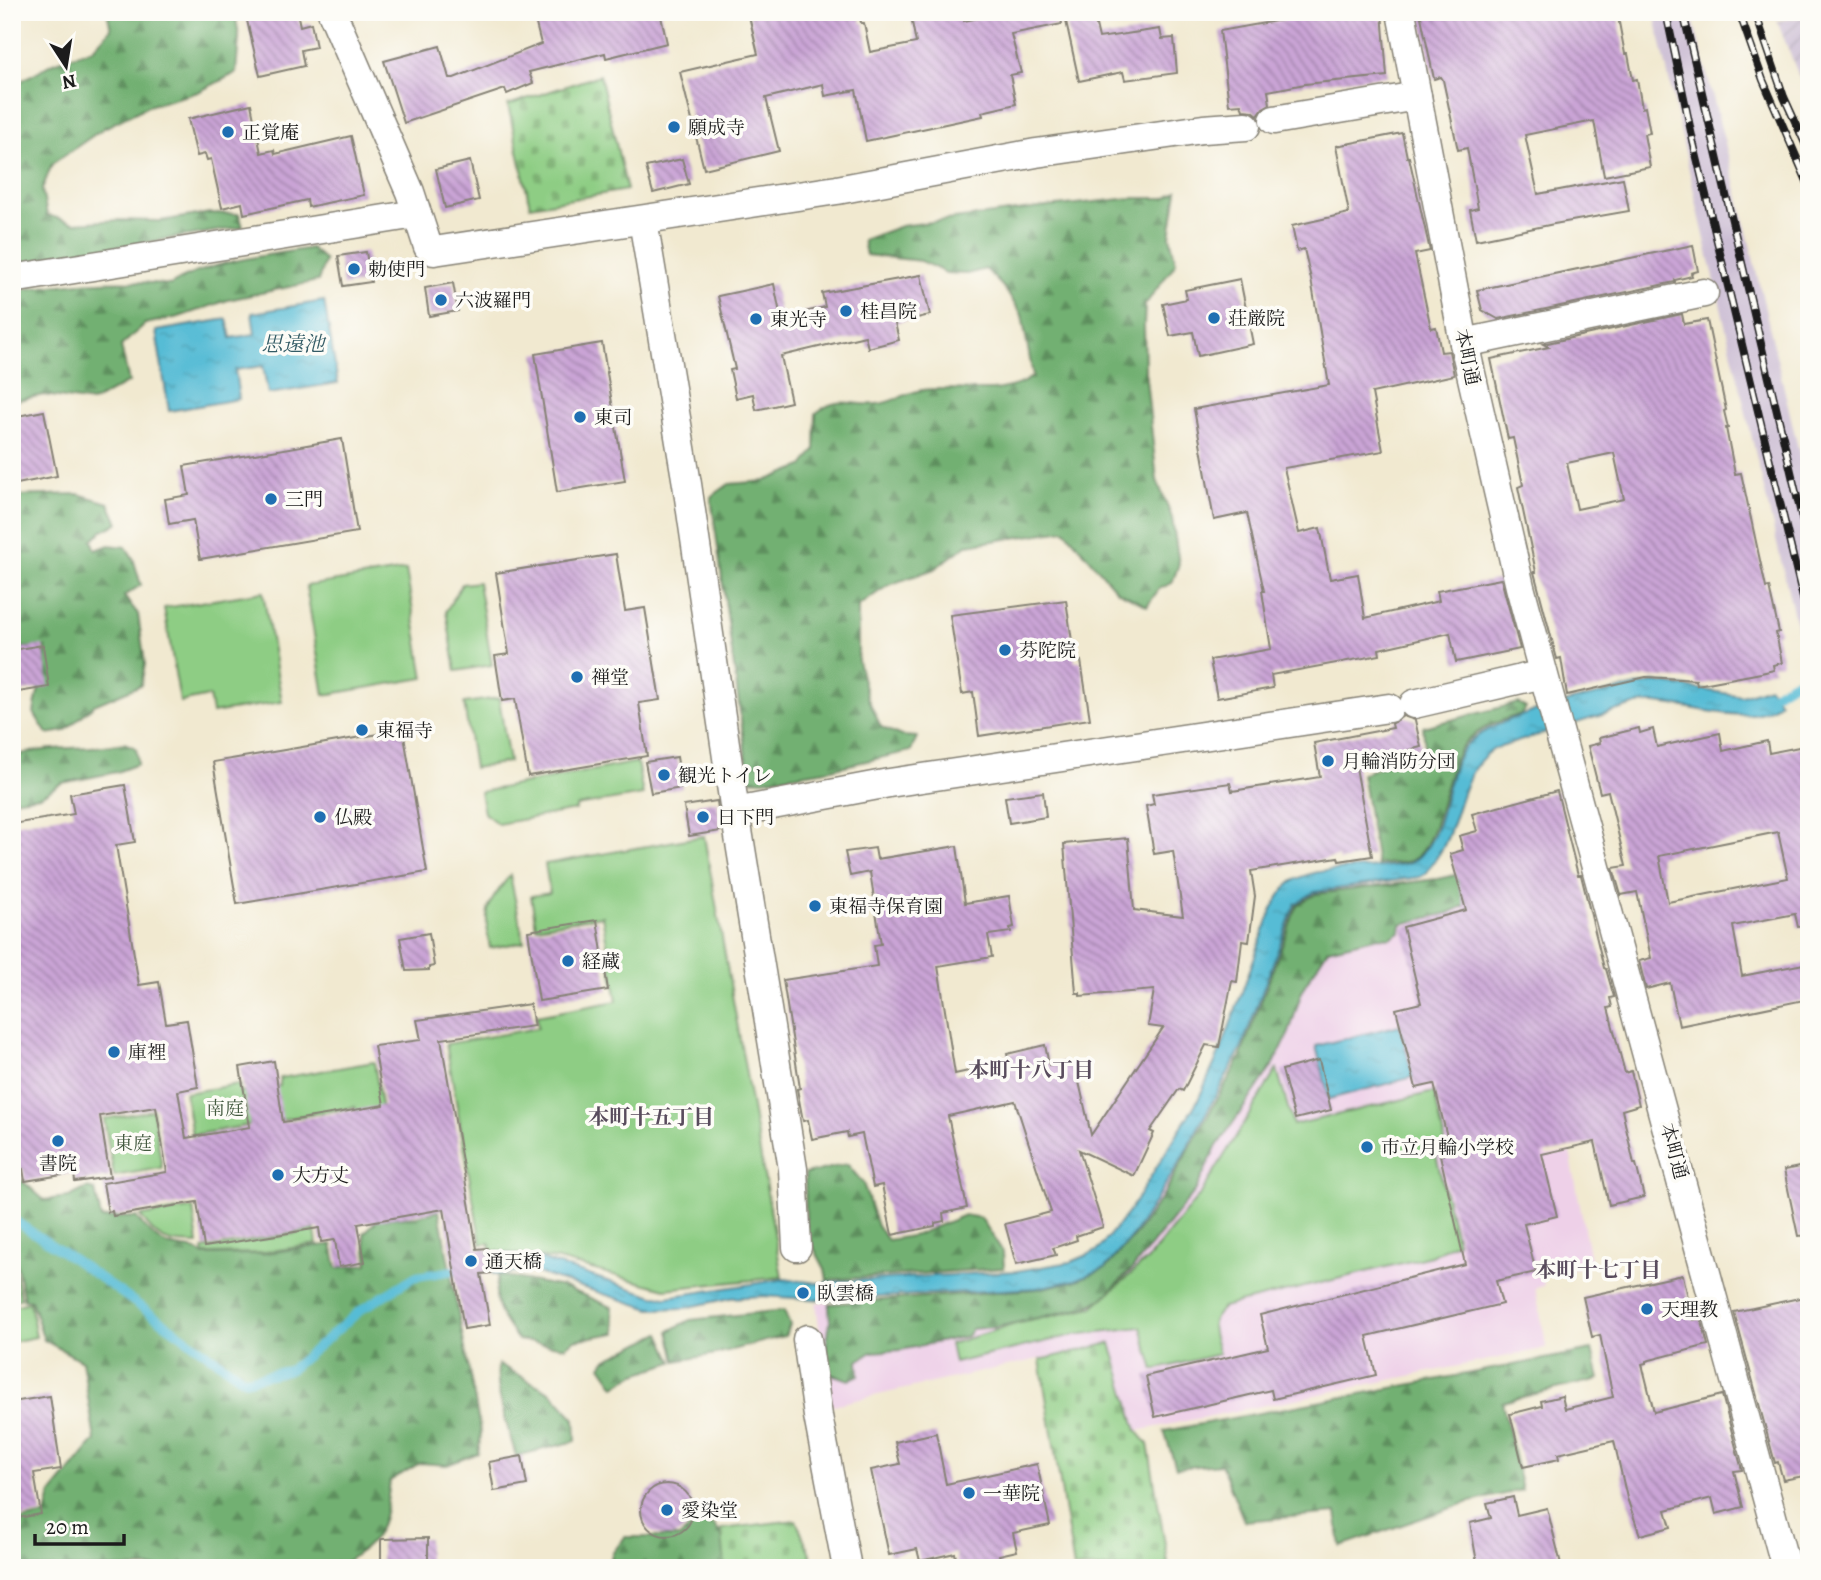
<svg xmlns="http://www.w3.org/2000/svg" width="1821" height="1580" viewBox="0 0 1821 1580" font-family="Alegreya,'Noto Serif JP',serif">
	<defs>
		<pattern id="industrial-furrows" width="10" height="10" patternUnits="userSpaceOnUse" patternTransform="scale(1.75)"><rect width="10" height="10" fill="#ccbed4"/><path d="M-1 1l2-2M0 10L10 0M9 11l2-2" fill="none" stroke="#afa3b5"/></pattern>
		<pattern id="forest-firs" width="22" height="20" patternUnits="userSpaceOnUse" patternTransform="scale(1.75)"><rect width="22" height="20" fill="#72b072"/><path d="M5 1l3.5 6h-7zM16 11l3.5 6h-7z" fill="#5d8e5d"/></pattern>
		<pattern id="cemetery-stones" width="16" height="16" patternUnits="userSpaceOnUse" patternTransform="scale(1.75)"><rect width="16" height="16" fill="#8ecd84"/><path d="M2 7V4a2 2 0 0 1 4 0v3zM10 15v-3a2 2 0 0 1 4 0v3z" fill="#7aaf71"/></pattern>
		<pattern id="water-ripples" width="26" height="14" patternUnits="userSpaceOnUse" patternTransform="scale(1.75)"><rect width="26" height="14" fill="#57bcd5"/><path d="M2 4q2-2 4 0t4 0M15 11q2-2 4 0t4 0" fill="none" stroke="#4ba1b6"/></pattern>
		<pattern id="building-back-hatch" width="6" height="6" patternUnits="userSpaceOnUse" patternTransform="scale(1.75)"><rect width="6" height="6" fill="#caa4d6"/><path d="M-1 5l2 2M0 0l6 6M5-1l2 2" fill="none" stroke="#a385ad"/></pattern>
	</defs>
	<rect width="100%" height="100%" fill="#fdfcf7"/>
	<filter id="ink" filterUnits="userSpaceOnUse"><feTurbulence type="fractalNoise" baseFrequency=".0143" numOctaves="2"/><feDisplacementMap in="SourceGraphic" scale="14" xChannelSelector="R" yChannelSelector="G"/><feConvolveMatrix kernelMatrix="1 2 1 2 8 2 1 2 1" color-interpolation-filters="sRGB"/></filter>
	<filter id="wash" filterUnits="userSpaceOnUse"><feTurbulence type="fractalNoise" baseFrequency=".00686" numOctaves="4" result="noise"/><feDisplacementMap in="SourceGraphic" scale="28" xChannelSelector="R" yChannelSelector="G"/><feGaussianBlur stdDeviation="1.57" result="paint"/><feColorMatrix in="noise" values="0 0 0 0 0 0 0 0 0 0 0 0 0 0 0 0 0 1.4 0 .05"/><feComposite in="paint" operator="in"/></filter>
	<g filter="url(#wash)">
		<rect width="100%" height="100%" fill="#f1e9d0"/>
		<path fill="#eed0e8" d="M1480 868 1546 1156 1570 1152 1591 1265 1543 1276 1544 1286 1535 1288 1547 1348 1137 1431 1110 1343 829 1406 816 1303 937 1299 1038 1291 1075 1283 1107 1269 1135 1234 1192 1143 1243 1050 1296 904 1316 892 1438 878Z"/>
		<path fill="url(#industrial-furrows)" d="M1809 16V102L1777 21Z"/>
		<path fill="#ccbed4" d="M1654 12H1691L1738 194 1809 494V679L1698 210Z"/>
		<g fill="url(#forest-firs)" stroke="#476647" stroke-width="2">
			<path d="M107 12H235L239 37 236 73 198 92 148 106 104 128 52 164 42 190 47 215 74 223 119 220 160 221 210 213 239 214 243 227 109 248 12 270V86L53 63 93 49 111 29Z"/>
			<path d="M1177 191 1170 236 1176 263 1145 305 1144 325 1145 370 1157 480 1172 518 1179 564 1172 583 1159 589 1147 606 1117 591 1065 530 967 545 934 569 889 585 858 606V661L867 697 881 727 901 736 917 737 911 751 827 770 763 780 749 779 711 497 729 484 765 481 803 466 815 450 816 413C841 394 849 407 877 404 892 403 907 392 923 390 958 385 1003 400 1033 376L1022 315 1004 288 986 269 967 274 946 273 921 261 866 255 863 240 901 226 1047 207 1132 198H1165Z"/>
			<path d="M311 248 325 260 318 281 228 300 179 317 145 324 121 346 129 382 92 402 44 395 12 401V291C65 284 117 277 170 285 212 260 264 256 311 248Z"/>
			<path d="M78 494 109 503 118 523 102 531 92 540 96 550 109 545 126 547 133 558 141 585 124 596 138 614 145 664 141 685 94 705 65 731 47 734 34 713C37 690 46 669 46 647L17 648 12 652V496Z"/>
			<path d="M1518 703 1526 708 1521 714C1502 720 1478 728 1464 744 1442 771 1440 849 1410 861 1401 864 1387 863 1377 865L1362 774 1391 762 1410 761 1425 749 1423 727Z"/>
			<path d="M124 743 136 748 138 764 117 772 62 783 40 796 12 800V757C48 744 87 751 124 743Z"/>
			<path d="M1479 870 1477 900 1449 913 1401 924 1400 932 1390 938 1379 937 1328 949 1303 988 1289 1033 1274 1064 1215 1149 1196 1190 1134 1267 1102 1299 1089 1306 997 1327 972 1329 967 1336 901 1350 872 1352 858 1361 859 1375 849 1380 830 1374 825 1353 830 1322 829 1304 1038 1289 1075 1281 1106 1268 1136 1234 1165 1192 1240 1058 1297 905 1316 894 1437 879Z"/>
			<path d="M847 1164 863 1183 877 1226 888 1240 916 1235 964 1215 981 1218 1003 1252 1004 1268 827 1280 825 1269 806 1233 805 1174Z"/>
			<path d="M12 1175 17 1176 44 1200 69 1197 87 1188 95 1190 101 1218 136 1217C144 1227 154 1239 166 1244 178 1250 193 1245 203 1255L258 1254 332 1244 337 1268 368 1264 364 1233 378 1219 417 1216 439 1211 481 1434 478 1453 447 1465 420 1463 390 1481C387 1504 385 1531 366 1547 357 1555 349 1557 341 1568H12V1522L46 1515 51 1494 95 1440 82 1361 44 1340 31 1300 24 1299 12 1243Z"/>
			<path d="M498 1275 564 1287 612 1307 616 1333 574 1340 565 1347 518 1340C499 1314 492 1307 498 1275Z"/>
			<path d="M784 1310 790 1325 785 1336 716 1354 676 1361 669 1331 690 1320Z"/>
			<path d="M660 1333 673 1362 636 1374 615 1386 601 1366 605 1360Z"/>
			<path d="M1592 1350 1599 1379 1502 1402 1522 1490 1466 1503 1341 1546 1336 1513 1244 1521 1221 1464 1176 1468 1164 1431Z"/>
			<path d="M498 1364 552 1393 575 1419 576 1441 516 1456C508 1427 495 1395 498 1364Z"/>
			<path d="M695 1523 714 1525 729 1545 732 1568H609L612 1554 625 1537H680Z"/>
		</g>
		<g fill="url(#cemetery-stones)" stroke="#557450" stroke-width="2">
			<path d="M600 75 627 190 530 206 508 105Z"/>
			<path d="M1111 1343 1137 1431 1148 1444 1169 1568H1074L1040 1360Z"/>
			<path d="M796 1520 816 1568H700L725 1564 721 1529Z"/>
		</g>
		<g fill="#8ecd84" stroke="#557450" stroke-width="2">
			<path d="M406 570 424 678 324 695 306 586Z"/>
			<path d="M478 582 492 665 456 671 446 611 462 584Z"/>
			<path d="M263 592 282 702 212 713 209 696 180 702 164 608Z"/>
			<path d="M499 698 509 762 474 768 464 703Z"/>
			<path d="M637 762 643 795 576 806V810L498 824 484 813 480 792Z"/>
			<path d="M704 836 782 1277 665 1289 558 1260 491 1250 490 1243 481 1244 446 1044 538 1028 536 1016 617 1001 602 916 536 927 531 896 550 893 545 864Z"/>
			<path d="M510 875 524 942 490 948C483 909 486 907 510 875Z"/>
			<path d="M374 1062 382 1111 357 1115 355 1107 192 1135 185 1093 239 1084 240 1092 280 1086V1078Z"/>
			<path d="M1277 1069 1293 1125 1434 1092 1447 1151 1436 1155 1457 1242 1431 1256 1223 1307C1206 1324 1213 1333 1219 1354L1154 1370 1141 1327 1074 1335 954 1363 950 1344 1016 1324 1093 1307 1148 1259 1202 1192Z"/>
			<path d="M153 1110 162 1168 114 1176 104 1119Z"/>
			<path d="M193 1208 198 1244C165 1243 161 1243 140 1216Z"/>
			<path d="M315 1230 317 1244 258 1253 204 1254 203 1249Z"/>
			<path d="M12 1258 21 1299 12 1300Z"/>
			<path d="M30 1302 36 1337 12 1342V1306Z"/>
		</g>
		<g fill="url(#water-ripples)" stroke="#3a6c78" stroke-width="2">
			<path d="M324 301 338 383 268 394 263 366 235 370 239 399 169 411 156 331 227 319 231 338 255 334 252 313Z"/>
			<path d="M1654 682 1742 696 1769 687 1780 702C1753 730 1685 702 1650 703 1645 703 1639 704 1634 705L1494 749C1462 769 1461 810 1446 841 1441 853 1432 864 1425 874L1420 877 1315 892 1295 904 1241 1049 1179 1163 1134 1234 1105 1268 1075 1280 1037 1288 827 1300 762 1296 731 1298 685 1308 651 1309 534 1272 493 1274 490 1252 543 1260 654 1296 667 1297 784 1279 818 1283 1017 1271 1071 1262 1097 1251 1130 1210 1198 1100 1222 1047 1272 909C1278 899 1285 885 1295 880 1320 866 1362 870 1390 866 1396 865 1406 865 1411 862 1445 846 1442 777 1464 748 1490 713 1610 693 1654 682Z"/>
			<path d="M1400 1025 1413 1077 1329 1099 1316 1046Z"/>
		</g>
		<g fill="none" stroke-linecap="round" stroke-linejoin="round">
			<g stroke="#57bcd5" stroke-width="9">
				<path d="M1765 699 1809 673"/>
				<path d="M12 1219 73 1259 245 1380 290 1370 361 1310 414 1277 463 1269"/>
			</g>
		</g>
		<g id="blocks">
			<g fill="url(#building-back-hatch)" fill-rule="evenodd">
				<path d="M245 12H297L300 26 311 23 316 47 301 50 304 66 260 76Z"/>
				<path d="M533 12H660L667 43 606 58 605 53 529 72 533 83 507 94 505 89 404 123 384 61 440 46 449 78H454L541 44Z"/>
				<path d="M748 12H859L861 23H864L870 52 916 43 910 12H963L964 21 1008 12H1060L1062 24 1011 34 1021 73 1010 75 1016 104 982 112 983 116 866 141 856 90 825 96 823 84 766 98 779 151 704 169 680 72 758 54Z"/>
				<path d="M1064 12H1093L1099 38 1160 29 1162 39 1174 38 1177 73 1125 80 1123 72 1079 81Z"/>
				<path d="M1326 12H1382L1387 76 1305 84 1268 91 1270 104 1263 108 1258 115 1253 111 1243 110 1241 104 1229 105 1220 31Z"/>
				<path d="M1420 12H1617L1625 54H1628L1633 80 1637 79 1642 108 1645 107 1650 133 1644 134 1650 167 1604 176 1594 121 1525 135 1538 194 1623 178 1629 211 1554 224 1476 240 1470 210 1478 208 1467 148 1458 150 1443 80 1441 77 1434 79Z"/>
				<path d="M251 104 261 153 274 150 275 154 351 136 364 195 308 207 307 200 244 214 242 203 222 208 211 159 207 160 205 154 197 156 188 119Z"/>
				<path d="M1402 133 1407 157H1409L1430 251 1415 254 1431 328 1436 327 1441 352 1449 351 1454 375 1372 393 1383 451 1284 468 1299 533 1320 528 1330 579 1358 574 1365 618 1439 601 1437 591 1501 579 1520 649 1456 662 1450 633 1379 649 1380 655 1271 675 1273 688 1217 698 1210 660 1271 649 1262 591H1264L1247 513 1214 520 1194 409 1329 385 1311 279 1304 249 1297 251 1292 226 1349 213 1336 146Z"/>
				<path d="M682 159 689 184 653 193 646 167Z"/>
				<path d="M470 161 479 200 445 208 436 169Z"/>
				<path d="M1693 245 1698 271 1691 273 1692 276 1675 280V282L1498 319 1482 310 1477 290Z"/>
				<path d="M366 252 371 282 343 286 338 256Z"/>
				<path d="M921 275 930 315 895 323 899 340 868 348 865 336 781 356 791 402 756 410 753 394 736 398 730 370 735 369 718 296 774 284 781 318 825 307 822 293Z"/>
				<path d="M1240 279 1253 344 1198 356 1193 332 1170 336 1163 304 1187 299 1185 290Z"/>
				<path d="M453 283 458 311 429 316 425 288Z"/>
				<path d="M1682 314 1684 324 1707 320 1726 410 1724 411 1728 428H1726L1735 474 1741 473 1766 588 1769 587 1779 632 1776 633 1782 663 1773 665 1774 670 1761 673 1697 685 1696 680 1646 677 1567 695 1561 658 1557 659 1534 572H1536L1518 487 1523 485 1513 438 1508 439 1491 359 1549 347 1543 344ZM1614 453 1624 499 1577 509 1567 463Z"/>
				<path d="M602 343 625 481 557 492 535 354Z"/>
				<path d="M44 411 57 476 12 485V417Z"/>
				<path d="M342 439 357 532 200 559 193 520 169 524 165 499 189 495 184 466Z"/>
				<path d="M616 554 625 611 645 608 660 700 639 703 647 756 528 776 515 699 502 701 495 656 509 654 496 573Z"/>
				<path d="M1066 600 1075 662 1081 661 1090 719 979 736 973 692 962 694 950 615Z"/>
				<path d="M43 645 49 687 12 693V650Z"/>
				<path d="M1403 716 1415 720 1421 747 1409 750 1410 755 1356 767 1372 856 1339 861 1338 857 1251 871 1255 896 1249 942 1242 941 1237 982 1232 981 1219 1047 1206 1045 1183 1091 1179 1089 1150 1131 1154 1133 1134 1176 1079 1150 1103 1227 1076 1236 1077 1240 1053 1248 1056 1255 1016 1264 1005 1224 1051 1212 1015 1101 948 1116 967 1208 943 1213 944 1221 935 1223V1226L892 1235 882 1185 873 1187 862 1134 848 1137 847 1132 812 1139 808 1120 803 1121 797 1089 800 1088 783 980 877 966 874 945 881 944 870 872 850 876 845 852 875 848 877 859 957 846 965 903 1009 896 1014 927 1010 928 1011 932 988 935 992 957 938 966 955 1074 1009 1062 1007 1054 1045 1045 1049 1065 1065 1062 1066 1066 1075 1064 1091 1135 1163 1028 1148 1026 1154 990 1080 996V993H1076L1064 844 1128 838 1134 910 1183 916 1173 851 1154 854 1146 806 1154 804 1152 794 1230 783 1232 791 1320 777 1314 743 1393 728 1392 724Z"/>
				<path d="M1639 728 1640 733 1653 729 1657 747 1720 733 1723 751 1767 741 1769 753 1809 745V926L1798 927 1795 914 1733 926 1742 976 1809 963V999L1679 1026 1670 983 1646 989 1639 961 1651 958 1637 892 1621 895 1613 868 1626 866 1608 791 1600 793 1588 746 1600 743 1599 738ZM1778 832 1788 878 1668 902 1659 856Z"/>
				<path d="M403 730 427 872 237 904 213 762Z"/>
				<path d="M677 757 682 788 651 793 645 762Z"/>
				<path d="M125 785 135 842 116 845 139 985 159 982 166 1023 187 1020 198 1087 178 1091 186 1138 250 1127 240 1067 274 1061 283 1122 384 1105 374 1046 421 1040 417 1020 530 1004 534 1026 441 1039 477 1249 487 1248 491 1273 481 1274 490 1325 464 1329 444 1209 358 1224 365 1262 339 1267 335 1240 321 1242 319 1228 204 1247 197 1202 113 1216 112 1211 108 1212 103 1183 167 1172 156 1107 100 1116 110 1177 75 1182 74 1173 25 1181 23 1169 16 1171 12 1151V824L74 814 70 794Z"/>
				<path d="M1557 791 1578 875H1581L1604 968 1606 969 1614 997 1610 998 1612 1007 1608 1008 1625 1073 1631 1071 1639 1105 1622 1110 1634 1164H1636L1644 1197 1609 1205 1595 1142 1542 1154 1557 1216 1524 1224 1536 1272 1496 1281 1502 1304 1367 1336 1376 1375 1273 1399 1271 1390 1155 1417 1146 1376 1268 1348 1260 1315 1465 1264 1440 1155 1451 1153 1434 1084 1416 1088 1396 1009 1421 1003 1403 927 1466 910 1450 854 1463 850 1459 836 1477 831 1472 814Z"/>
				<path d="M1043 792 1046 817 1009 823 1005 797Z"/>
				<path d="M717 801 721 831 689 836 684 806Z"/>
				<path d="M597 920 608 990 539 1001 528 931Z"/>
				<path d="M429 933 434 966 429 967V970L406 971 400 938Z"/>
				<path d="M1319 1060 1331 1110 1295 1119 1282 1070Z"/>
				<path d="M1809 1165V1235L1798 1236 1784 1170Z"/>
				<path d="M1683 1275 1693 1320 1701 1318 1708 1345 1646 1361V1363L1642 1364 1654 1412 1722 1395 1742 1470 1734 1471 1743 1507 1716 1514 1712 1498 1666 1510 1671 1527 1640 1535 1627 1498 1614 1441 1558 1454 1559 1459 1523 1467 1510 1414 1542 1406 1541 1401 1562 1396 1565 1409 1613 1397 1600 1335 1592 1337 1583 1297Z"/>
				<path d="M1809 1296V1475L1783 1480 1778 1462 1775 1463 1734 1312Z"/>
				<path d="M50 1396 61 1469 34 1473 41 1514 12 1519V1402Z"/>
				<path d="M936 1433 946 1484 1037 1464 1050 1525 1013 1533 1017 1551 999 1555 1002 1568H958L955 1553 920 1561 917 1549 889 1555 871 1470 900 1464 895 1442Z"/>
				<path d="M522 1456 527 1485 494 1491 489 1462Z"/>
				<circle cx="667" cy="1510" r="26"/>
				<path d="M1513 1497 1517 1515 1547 1508 1562 1568H1478L1470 1523 1491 1518 1487 1503Z"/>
				<path d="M428 1538V1568H381V1539Z"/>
			</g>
		</g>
	</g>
	<g filter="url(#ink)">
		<use href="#blocks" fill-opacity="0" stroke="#868276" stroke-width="2"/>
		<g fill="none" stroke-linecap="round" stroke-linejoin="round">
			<defs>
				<g id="minor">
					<path d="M332 12 410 192 428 247 434 251 837 190 1036 153 1203 129 1246 126"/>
					<path d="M1401 12 1464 343 1520 587 1786 1568"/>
					<path d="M1274 120 1417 96"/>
					<path d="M643 220 687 484 735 812 793 1169 797 1247"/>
					<path d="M12 279 416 214"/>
					<path d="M1464 343 1704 293"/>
					<path d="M1414 704 1543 674"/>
					<path d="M735 812 889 783 1389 708"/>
					<path d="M807 1339 818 1416 847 1568"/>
				</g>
			</defs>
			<use href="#minor" stroke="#868276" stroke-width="31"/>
			<use href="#minor" stroke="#fff" stroke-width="28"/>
			<defs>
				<g id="rail">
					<path d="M1666 12 1693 141 1809 623"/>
					<path d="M1683 12 1809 548"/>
					<path d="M1739 12 1763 80 1809 186"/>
					<path d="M1755 12 1784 97 1809 152"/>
				</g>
			</defs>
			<use href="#rail" stroke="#1c1c1c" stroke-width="8"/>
			<use href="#rail" stroke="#fdfcf7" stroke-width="5" stroke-dasharray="16" stroke-linecap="butt"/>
		</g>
	</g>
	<g fill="#1f6fb2" stroke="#fdfcf7" stroke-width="2.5">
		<circle cx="674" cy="127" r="7"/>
		<circle cx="228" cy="132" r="7"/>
		<circle cx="354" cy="269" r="7"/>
		<circle cx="441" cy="300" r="7"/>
		<circle cx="846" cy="311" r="7"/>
		<circle cx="1214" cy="318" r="7"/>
		<circle cx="756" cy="319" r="7"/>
		<circle cx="580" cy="417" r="7"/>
		<circle cx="271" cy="499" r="7"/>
		<circle cx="1005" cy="650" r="7"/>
		<circle cx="577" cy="677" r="7"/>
		<circle cx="362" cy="730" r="7"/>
		<circle cx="1328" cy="761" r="7"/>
		<circle cx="664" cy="775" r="7"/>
		<circle cx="320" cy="817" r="7"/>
		<circle cx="703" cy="817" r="7"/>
		<circle cx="815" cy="906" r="7"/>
		<circle cx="568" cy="961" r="7"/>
		<circle cx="114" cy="1052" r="7"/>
		<circle cx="58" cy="1141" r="7"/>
		<circle cx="1367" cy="1147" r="7"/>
		<circle cx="278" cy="1175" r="7"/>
		<circle cx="471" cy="1261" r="7"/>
		<circle cx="803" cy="1293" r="7"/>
		<circle cx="1647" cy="1309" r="7"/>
		<circle cx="969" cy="1493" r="7"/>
		<circle cx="667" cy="1510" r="7"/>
	</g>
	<g text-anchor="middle" stroke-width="7" stroke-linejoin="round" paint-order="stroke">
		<g font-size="19" fill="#1c1c1c" stroke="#fdfcf7" text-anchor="start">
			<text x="688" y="134">願成寺</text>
			<text x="242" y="139">正覚庵</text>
			<text x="368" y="276">勅使門</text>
			<text x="455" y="307">六波羅門</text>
			<text x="860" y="318">桂昌院</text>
			<text x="1228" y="325">荘厳院</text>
			<text x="770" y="326">東光寺</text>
			<text x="594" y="424">東司</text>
			<text x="285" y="506">三門</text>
			<text x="1019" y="657">芬陀院</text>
			<text x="591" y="684">禅堂</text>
			<text x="376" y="737">東福寺</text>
			<text x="1342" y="768">月輪消防分団</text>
			<text x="678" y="782">観光トイレ</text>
			<text x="334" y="824">仏殿</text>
			<text x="717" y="824">日下門</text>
			<text x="829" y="913">東福寺保育園</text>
			<text x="582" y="968">経蔵</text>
			<text x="128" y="1059">庫裡</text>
			<text x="1381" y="1154">市立月輪小学校</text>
			<text x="58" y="1170" text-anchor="middle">書院</text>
			<text x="292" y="1182">大方丈</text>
			<text x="485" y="1268">通天橋</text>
			<text x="817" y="1300">臥雲橋</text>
			<text x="1661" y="1316">天理教</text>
			<text x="983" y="1500">一華院</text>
			<text x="681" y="1517">愛染堂</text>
		</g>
		<g font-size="19" fill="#1c1c1c" stroke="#fdfcf7">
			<text transform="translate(1468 357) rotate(78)" y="7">本町通</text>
			<text transform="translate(1675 1151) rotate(75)" y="7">本町通</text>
		</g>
		<g font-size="19" fill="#445a40" stroke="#fdfcf7">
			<text x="225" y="1115">南庭</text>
			<text x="133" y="1150">東庭</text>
		</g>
		<g font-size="21" font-style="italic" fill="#345c66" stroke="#fdfcf7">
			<text x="293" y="351">思遠池</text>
		</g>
		<g font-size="21" font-weight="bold" fill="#594c5d" stroke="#fdfcf7">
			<text x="1031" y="1077">本町十八丁目</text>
			<text x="651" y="1124">本町十五丁目</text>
			<text x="1598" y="1277">本町十七丁目</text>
		</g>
	</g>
	<rect width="1821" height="1580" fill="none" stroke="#fdfcf7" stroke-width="42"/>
	<g transform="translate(66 66) rotate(168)" stroke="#fdfcf7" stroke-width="5" paint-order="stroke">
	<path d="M0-5L12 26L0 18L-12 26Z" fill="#1c1c1c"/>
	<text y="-10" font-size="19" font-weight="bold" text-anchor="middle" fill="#1c1c1c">N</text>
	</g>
	<path d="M35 1534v10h89v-10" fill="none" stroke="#1c1c1c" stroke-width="3.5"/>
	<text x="46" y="1534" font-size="21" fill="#1c1c1c" stroke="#fdfcf7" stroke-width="5" paint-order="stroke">20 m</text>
</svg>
